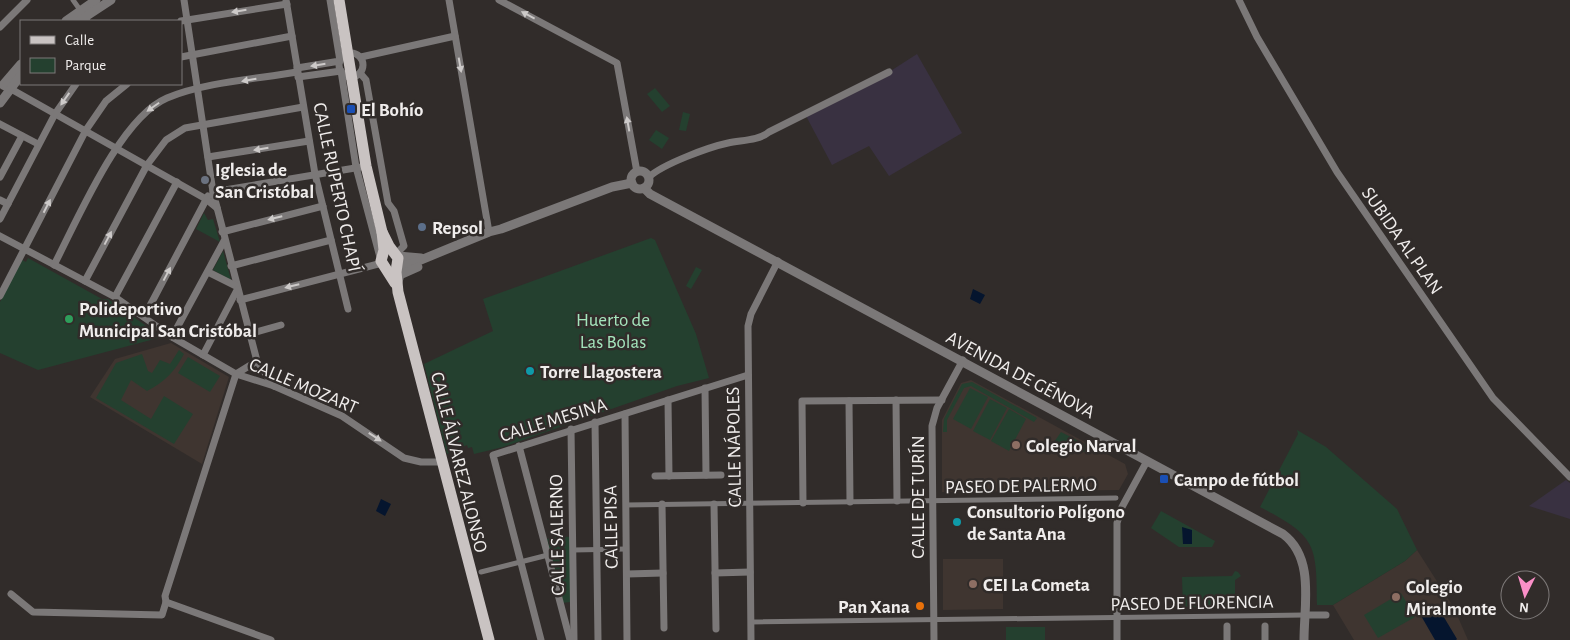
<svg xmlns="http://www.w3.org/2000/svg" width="1570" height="640" viewBox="0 0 1570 640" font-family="'Alegreya Sans',sans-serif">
	<rect width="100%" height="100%" fill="#312c2a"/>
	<g fill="#3f3530">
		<path d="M171 343 229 377 202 464 90 397 115 359Z"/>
		<path d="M971 380 1125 464 1128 474 1119 490 942 492V420L961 383Z"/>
		<path d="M1417 550 1454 608 1468 640H1354L1333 605 1405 561Z"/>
		<path d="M943 559H1003V609L943 610Z"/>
	</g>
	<g fill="#393141">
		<path d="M917 54 962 133 889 176 869 146 832 165 805 114 889 72Z"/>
		<path d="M1566 480 1570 483V519L1529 506Z"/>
	</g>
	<g fill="#24402f">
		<path d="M655 88 670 106 662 112 647 94Z"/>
		<path d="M683 112 690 114 686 131 679 130Z"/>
		<path d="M656 130 669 138 662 149 649 140Z"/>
		<path d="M204 213 208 220 213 219 220 242 196 229Z"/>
		<path d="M651 238 655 240 696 334 709 378 677 386 503 447 474 454 472 447 468 448 467 445 447 454 424 364 493 331 483 299Z"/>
		<path d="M223 251 231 280 213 270Z"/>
		<path d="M28 258 102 299H108L162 337 38 370 0 353V302L22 260 26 262Z"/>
		<path d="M696 267 702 270 691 289 686 286Z"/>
		<path d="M179 350 184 354C175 371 165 382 147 391L131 380 121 400 151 419 164 396 193 414 174 444 96 398 116 363 142 354 148 371 152 373 160 360 170 364Z"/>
		<path d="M188 357 220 376 210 392 178 373Z"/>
		<path d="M972 382 1037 418 1034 422 971 386 964 388 947 420V432H943L944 419 962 384Z"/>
		<path d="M970 388 988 397 971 429 953 419Z"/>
		<path d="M990 399 1007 408 990 440 973 431Z"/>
		<path d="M1009 409 1026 419 1009 451 991 441Z"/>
		<path d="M1297 430 1326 447 1397 509 1417 550 1405 561 1333 605H1317C1317 543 1315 536 1260 507L1298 434Z"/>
		<path d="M1061 432 1098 451 1054 453 1052 445Z"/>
		<path d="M1161 511 1215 541 1212 547H1179L1151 528Z"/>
		<path d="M558 536 570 537V602L562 603 547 539Z"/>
		<path d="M1235 571 1238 572 1241 576 1235 580V607H1183L1182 577 1232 576Z"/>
		<path d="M1401 593 1415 617 1378 638 1364 615Z"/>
		<rect x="1006" y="627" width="39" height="13"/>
	</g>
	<g fill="#05152e">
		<path d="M973 289 985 295 980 304 970 299Z"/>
		<path d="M381 499 391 504 385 516 376 511Z"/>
		<path d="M1182 527 1192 530V544H1183Z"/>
		<path d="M1436 604 1457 639 1456 640H1435L1420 614Z"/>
	</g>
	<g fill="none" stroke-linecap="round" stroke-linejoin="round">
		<g stroke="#7b7878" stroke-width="5">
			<path d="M73 0 88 21"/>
			<path d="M626 505 1116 498"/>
			<path d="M573 550 626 549"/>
			<path d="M481 572 548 555"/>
			<path d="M751 622 1304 615"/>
		</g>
		<g stroke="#7b7878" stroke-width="7">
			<path d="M184 0 213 192 257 361"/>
			<path d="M286 0 315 174 348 309"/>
			<path d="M449 0 489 232"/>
			<path d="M499 0 617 63 637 172"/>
			<path d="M1239 0 1257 37 1337 172 1493 398 1570 477"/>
			<path d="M181 21 287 4"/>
			<path d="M0 27 27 0"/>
			<circle cx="351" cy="65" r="12"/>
			<path d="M181 57 292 36"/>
			<path d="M361 57 455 36"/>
			<path d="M297 68 340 61 330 0"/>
			<path d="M360 73 366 80 388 203 394 211 404 246 396 254"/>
			<path d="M298 77 341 71 356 167 381 261"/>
			<path d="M11 89 206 199 217 208"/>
			<path d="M0 124 38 144"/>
			<path d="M208 157 309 141"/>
			<path d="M0 177 22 136"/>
			<path d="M649 177C663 164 709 147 728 143 742 140 758 141 769 132L889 72"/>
			<path d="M213 192 361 167"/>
			<path d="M0 200 8 204"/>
			<path d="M0 219 55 114 76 84"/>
			<path d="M222 232 323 206"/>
			<path d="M0 236 115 297 172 337 236 374 274 386 342 416 404 458 421 462H442"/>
			<path d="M54 265C78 219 120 118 167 98 205 82 257 79 297 72"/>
			<path d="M231 266 331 240"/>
			<path d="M208 272 236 286"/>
			<path d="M85 281 147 165 166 140 185 128 303 107"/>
			<path d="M0 296 86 130 106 101 127 84"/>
			<path d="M115 297 177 182"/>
			<path d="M240 300 382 263"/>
			<path d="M144 317 208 196"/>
			<path d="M249 334 281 325"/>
			<path d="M172 337 224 241"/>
			<path d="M203 355 237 290"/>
			<path d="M236 374 257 361 274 386"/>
			<path d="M705 388 706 475"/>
			<path d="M668 400 669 476"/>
			<path d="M896 400 897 501"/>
			<path d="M849 401 850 502"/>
			<path d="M625 414 627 640"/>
			<path d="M595 422 598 640"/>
			<path d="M571 429 574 640"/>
			<path d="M519 446 570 640"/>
			<path d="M655 476 721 475"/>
			<path d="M803 503 802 401 942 400"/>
			<path d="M662 504 664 628"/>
			<path d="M714 504 716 629"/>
			<path d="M715 573 750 572"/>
			<path d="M627 574 663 573"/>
			<path d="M11 594 33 612 162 615 166 602 165 596 236 374"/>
			<path d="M166 602 271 640"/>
			<path d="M1304 615H1326"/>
			<path d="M1227 626V640"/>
			<path d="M1265 626V640"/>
			<path d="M541 640 493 455 748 375"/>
			<path d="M751 640 748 326 751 314 778 261"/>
			<path d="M934 640 932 426 937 408 963 360"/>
			<path d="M1117 640V523L1122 507 1147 461"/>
		</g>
		<g stroke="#7b7878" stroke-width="9">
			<path d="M66 21 96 0"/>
			<path d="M79 21 111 0"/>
			<path d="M11 89 3 85 21 64"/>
			<path d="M0 103 21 75"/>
			<circle cx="640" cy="180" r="9"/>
			<path d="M644 188 650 194 1283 534C1315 558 1304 605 1304 640"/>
			<path d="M398 256 421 258"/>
			<path d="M396 266 411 264 489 232 501 229 612 187 632 183"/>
			<path d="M397 285 400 275 418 267"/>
		</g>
		<g stroke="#c9c3c2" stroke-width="11">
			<path d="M339 0 366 166 382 232 384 250 381 261 395 283"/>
			<path d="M382 232 389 246 398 258 396 272 398 292 489 640"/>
		</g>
	</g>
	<defs><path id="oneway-solid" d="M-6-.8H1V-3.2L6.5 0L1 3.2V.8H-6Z" transform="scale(1.25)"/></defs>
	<g fill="#cdcac9">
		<use href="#oneway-solid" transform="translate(239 11) rotate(171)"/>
		<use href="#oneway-solid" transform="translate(528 15) rotate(-152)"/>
		<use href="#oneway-solid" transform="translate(318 65) rotate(171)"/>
		<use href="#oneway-solid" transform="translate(460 65) rotate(80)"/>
		<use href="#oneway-solid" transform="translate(249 80) rotate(170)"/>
		<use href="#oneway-solid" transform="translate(65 99) rotate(125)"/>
		<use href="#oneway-solid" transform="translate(153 107) rotate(145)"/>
		<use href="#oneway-solid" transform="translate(628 124) rotate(-100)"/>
		<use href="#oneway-solid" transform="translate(261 149) rotate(171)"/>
		<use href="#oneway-solid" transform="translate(47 206) rotate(-63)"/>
		<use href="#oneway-solid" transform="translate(275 218) rotate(166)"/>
		<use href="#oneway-solid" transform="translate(108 238) rotate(-62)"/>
		<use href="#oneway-solid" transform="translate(167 274) rotate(-62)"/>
		<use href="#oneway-solid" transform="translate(292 286) rotate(166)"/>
		<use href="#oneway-solid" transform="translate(375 437) rotate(33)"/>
	</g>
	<g fill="#1a4fb4" stroke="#312c2a" stroke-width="2">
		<rect x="346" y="104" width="10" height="10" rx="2.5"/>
		<rect x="1159" y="474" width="10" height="10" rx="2.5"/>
	</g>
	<circle fill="#6b7280" stroke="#312c2a" stroke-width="2" cx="205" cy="180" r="5"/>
	<circle fill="#5c6f8a" stroke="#312c2a" stroke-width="2" cx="422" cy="227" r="5"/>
	<circle fill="#2e9e5b" stroke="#312c2a" stroke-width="2" cx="69" cy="319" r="5"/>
	<g fill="#0f9aa8" stroke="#312c2a" stroke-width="2">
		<circle cx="530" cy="371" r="5"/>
		<circle cx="957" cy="522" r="5"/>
	</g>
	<g fill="#8d6e63" stroke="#312c2a" stroke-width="2">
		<circle cx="1016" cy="445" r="5"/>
		<circle cx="973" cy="584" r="5"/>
		<circle cx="1396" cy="597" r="5"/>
	</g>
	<circle fill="#e8710a" stroke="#312c2a" stroke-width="2" cx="920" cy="606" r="5"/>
	<g text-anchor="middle" stroke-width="5" stroke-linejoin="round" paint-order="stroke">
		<g font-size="19" font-weight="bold" fill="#f0edec" stroke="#312c2a" text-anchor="start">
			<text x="361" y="116">El Bohío</text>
			<text x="215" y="176">Iglesia de<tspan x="215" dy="22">San Cristóbal</tspan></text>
			<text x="432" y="234">Repsol</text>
			<text x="79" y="315">Polideportivo<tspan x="79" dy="22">Municipal San Cristóbal</tspan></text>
			<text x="540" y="378">Torre Llagostera</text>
			<text x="1026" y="452">Colegio Narval</text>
			<text x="1174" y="486">Campo de fútbol</text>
			<text x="967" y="518">Consultorio Polígono<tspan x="967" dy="22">de Santa Ana</tspan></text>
			<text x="983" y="591">CEI La Cometa</text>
			<text x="1406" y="593">Colegio<tspan x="1406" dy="22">Miralmonte</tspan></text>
			<text x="910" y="613" text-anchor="end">Pan Xana</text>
		</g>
		<g font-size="19" fill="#f0edec" stroke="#312c2a">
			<text transform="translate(338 187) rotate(78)" y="7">CALLE RUPERTO CHAPÍ</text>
			<text transform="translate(1403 240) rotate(55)" y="7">SUBIDA AL PLAN</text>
			<text transform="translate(1021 374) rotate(28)" y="7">AVENIDA DE GÉNOVA</text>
			<text transform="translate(304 385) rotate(23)" y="7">CALLE MOZART</text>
			<text transform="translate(553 419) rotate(-17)" y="7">CALLE MESINA</text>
			<text transform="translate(733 447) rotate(-91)" y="7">CALLE NÁPOLES</text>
			<text transform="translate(460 462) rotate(76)" y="7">CALLE ÁLVAREZ ALONSO</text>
			<text transform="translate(1021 485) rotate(-1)" y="7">PASEO DE PALERMO</text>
			<text transform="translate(917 497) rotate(-90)" y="7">CALLE DE TURÍN</text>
			<text transform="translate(610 527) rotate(-91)" y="7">CALLE PISA</text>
			<text transform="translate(556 535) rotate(-91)" y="7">CALLE SALERNO</text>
			<text transform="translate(1192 602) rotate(-1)" y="7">PASEO DE FLORENCIA</text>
		</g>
		<g font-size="19" fill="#a4e4bc" stroke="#312c2a">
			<text x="613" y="326">Huerto de<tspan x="613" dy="22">Las Bolas</tspan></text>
		</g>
	</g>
	<rect x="20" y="20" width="162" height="65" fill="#312c2a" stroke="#7d7978"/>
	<rect x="30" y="36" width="25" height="8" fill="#c9c3c2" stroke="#7d7978"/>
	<text x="65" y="45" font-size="15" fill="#f0edec">Calle</text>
	<rect x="30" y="58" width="25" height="15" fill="#24402f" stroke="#7d7978"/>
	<text x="65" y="70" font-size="15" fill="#f0edec">Parque</text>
	<g transform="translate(1525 595) rotate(185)"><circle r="24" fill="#312c2a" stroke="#7d7978"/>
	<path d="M0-4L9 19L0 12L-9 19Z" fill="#fa8fc7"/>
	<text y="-8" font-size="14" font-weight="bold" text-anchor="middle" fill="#f0edec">N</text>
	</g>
</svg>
